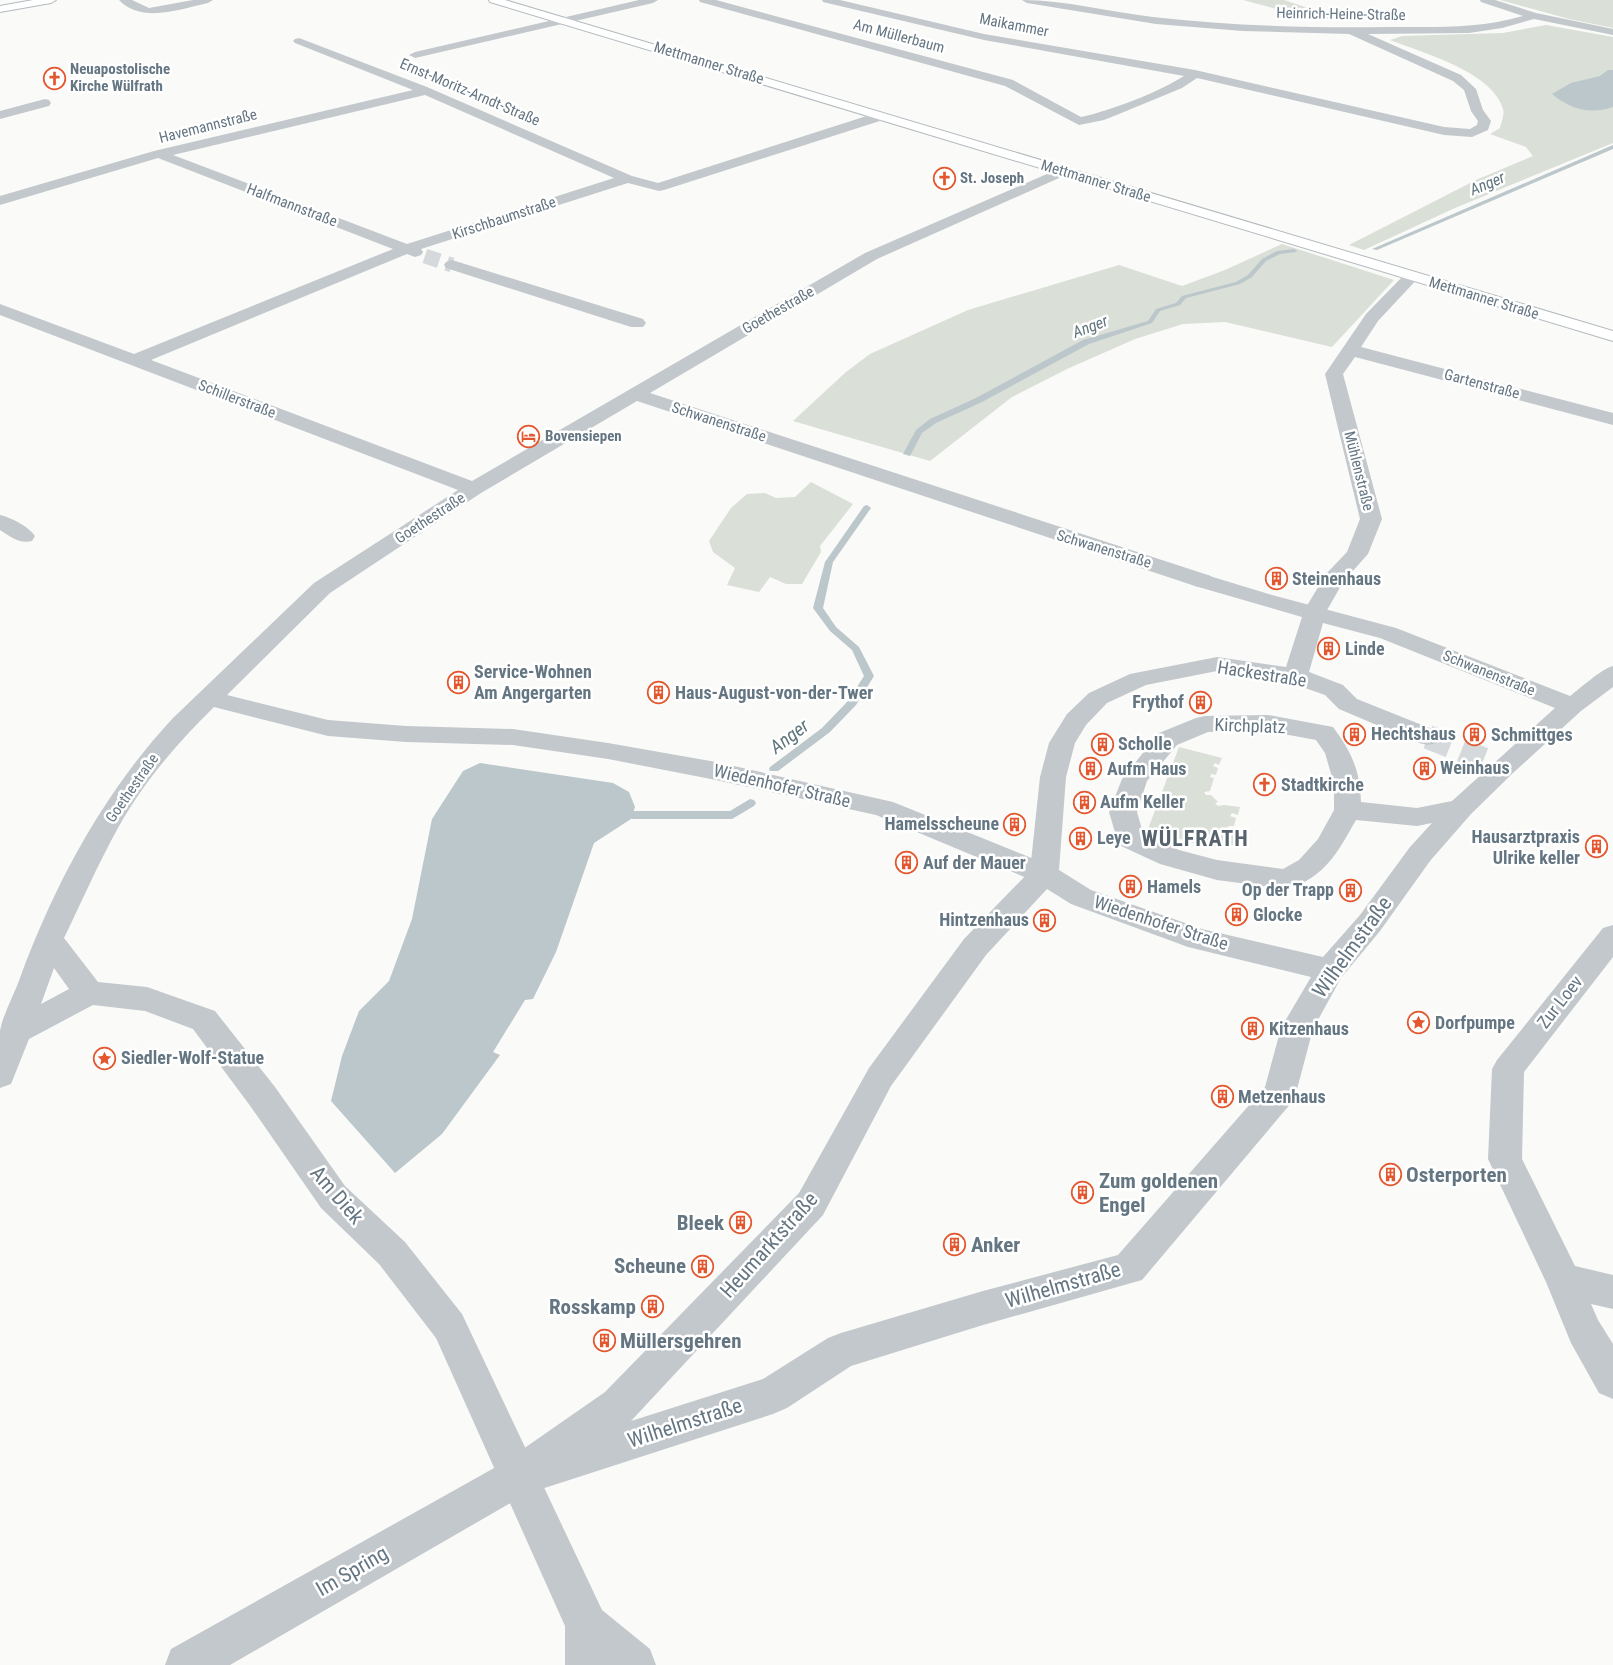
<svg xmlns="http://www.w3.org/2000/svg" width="1613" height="1665" viewBox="0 0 1613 1665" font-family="'Roboto Condensed',sans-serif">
	<rect width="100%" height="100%" fill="#fafaf8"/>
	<g fill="#dadfd7">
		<path d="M1243 0H1284L1335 17 1318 20Z"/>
		<path d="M1500 0H1613V28L1569 19Z"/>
		<path d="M1546 25 1613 37V143L1455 208 1364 250 1349 245 1476 180 1533 156 1526 147 1490 134 1500 128C1501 123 1505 114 1503 109 1493 72 1423 53 1390 40L1402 36 1503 33Z"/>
		<path d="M1282 244 1394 280 1332 347 1225 322 1183 324 1135 339 1067 369 1012 397 930 461 793 421 846 372 870 354 968 310 1119 265 1182 286 1225 270Z"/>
		<path d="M811 482 853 504 820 546 821 552 802 584H786L770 577 759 592 727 585 735 568 713 552 709 541 731 508 747 494 765 493 776 498 795 497Z"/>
		<path d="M1179 747 1222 758 1219 765 1215 763 1213 766 1218 768 1216 775 1211 774 1210 777 1214 778 1210 791 1204 792 1206 795H1211L1218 802 1215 803 1218 806 1224 805 1240 807 1238 815 1232 813 1230 816 1236 818 1234 826H1228L1230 830 1247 844 1206 847 1148 829Z"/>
	</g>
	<g fill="#bbc7cb">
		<path d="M1608 70H1613V107C1590 115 1570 109 1552 94L1571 83 1600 76Z"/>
		<path d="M480 763 613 783 629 792 635 807 631 819 594 843 556 952 533 999 525 1000 493 1052 500 1055 442 1134 395 1173 331 1101 342 1056 359 1011 389 981 412 919 432 819 463 771Z"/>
	</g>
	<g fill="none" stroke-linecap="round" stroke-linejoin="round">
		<g fill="#bbc7cb" fill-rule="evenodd">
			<path d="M1613 145V149L1377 250 1372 249Z"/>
			<path d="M1294 249 1297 251 1296 252 1280 254 1266 261 1252 277 1240 284 1186 298 1180 305 1160 311 1152 323 1089 344 982 402 936 423 922 433 910 456 903 454 916 430 930 419 976 398 1083 340 1148 321 1156 309 1176 303 1182 296 1236 282 1248 275 1262 259 1277 251Z"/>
			<path d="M867 505 871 508 833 562 823 608 836 627 859 647 874 676 856 705 830 732 778 771H770L769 769 770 767 822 728 848 701 864 676 852 650 830 631 813 608 825 562 864 506Z"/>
			<path d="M750 799 754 800 756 803 754 806 732 819H632L626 815 632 811H730Z"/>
		</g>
		<path stroke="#d5d9db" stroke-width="24" stroke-dasharray="24 12" stroke-linecap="butt" d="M1428 737 1485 760"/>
		<path stroke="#d5d9db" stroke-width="15" stroke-dasharray="15 8" stroke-linecap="butt" d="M425 256 452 265"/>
		<defs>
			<g id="secondary">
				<path d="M33 0H56L51 3 0 12V6Z"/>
				<path d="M489 0H505L1613 331V341L490 2Z"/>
			</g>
		</defs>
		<use href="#secondary" stroke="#b3babf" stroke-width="2"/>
		<path fill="#c3c8cc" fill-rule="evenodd" d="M1203 574 1272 595 1396 628 1570 696C1581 688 1601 669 1613 666V687L1581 711 1513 773 1471 814 1430 861 1380 931 1341 978 1313 1029 1296 1093 1292 1102 1142 1280 983 1325 851 1366 787 1408 773 1414 526 1494 230 1665H165L171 1649 503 1463 605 1392 799 1193 869 1068 964 939 1030 871 1040 777 1049 743 1067 714 1089 693 1130 674 1217 657 1286 667 1302 617 1195 586 1192 581 1195 576ZM1323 623 1380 638 1555 708 1452 801 1417 808 1361 802C1360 770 1352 753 1333 727L1268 715 1205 716 1196 718 1159 733 1122 779 1109 812 1117 839 1121 846 1160 864 1217 880 1286 889C1325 878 1337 853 1356 820L1417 826 1432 823 1410 847 1360 915 1323 957 1202 929 1091 890 1059 870 1066 777 1075 743 1086 725 1107 703 1146 685 1217 671 1291 683 1325 695 1339 709 1419 743 1428 745 1437 743 1441 737 1437 731 1357 699 1343 685 1309 672ZM1268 731 1316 740 1325 753 1334 784V810L1318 839 1299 860 1283 869 1217 860 1179 850 1143 833 1137 812 1147 781 1177 745 1208 732ZM1047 889 1071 904 1188 947 1311 977 1281 1028 1265 1087 1118 1255 983 1291 841 1333 828 1338 763 1379 631 1421 823 1215 891 1086 986 955Z"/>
		<g fill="#c3c8cc" fill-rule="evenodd">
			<path d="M119 0H132L149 8 193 0H213L208 3C180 9 142 24 119 0Z"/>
			<path d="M639 0H658L653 3 415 58 409 55 415 52Z"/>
			<path d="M699 0H716L1013 80 1081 117C1110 111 1159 92 1184 76L984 40 823 2 822 0H840L984 34 1195 70 1444 127 1470 129 1477 125 1478 121 1471 111 1464 90 1453 81 1349 34 1243 31 1156 24 1027 3 1022 0C1065 0 1110 12 1153 17 1231 26 1310 28 1388 27 1434 27 1478 29 1523 16L1481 2 1480 0H1495L1536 13 1613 29V35L1534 19 1502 28 1469 33 1368 34 1461 75 1476 89 1483 110 1491 121 1488 130 1472 137 1444 135 1197 78 1182 88 1119 114 1104 120 1079 125 1005 86 700 2Z"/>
			<path d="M299 38 427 87 632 176 658 183 876 113 881 112 887 116 886 119 664 190 659 191 628 183 421 249 423 252 421 255 415 257 407 254 151 360 472 481 865 253 1063 167 1068 168 1070 171 1068 174 877 259 650 393 1211 576 1214 581 1211 586 1203 588 1195 586 637 401 481 493 330 593 227 695 328 720 406 726 513 729 608 743 716 762 893 802 1054 867 1058 874 1054 881 1044 884 1034 881 876 815 716 780 608 759 513 745 406 742 328 736 214 707C177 743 143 783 118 828 98 864 82 901 64 938L98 982 147 987 215 1011 275 1087 345 1186 405 1242 462 1314 602 1610 650 1649 656 1665H565V1626L436 1338 379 1264 321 1208 251 1107 193 1029 145 1011 93 1005 29 1039 11 1084 0 1088C0 1070 0 1049 0 1031 3 1014 14 995 20 978 55 883 104 792 173 718L314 583 458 490 0 315V304L134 354 393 249 158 158 0 205V196L154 151 413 90 295 43 293 41 295 39ZM425 95 614 178 407 244 173 155ZM54 968 69 989 41 1004Z"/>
			<path d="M45 99 49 100 51 103 49 106 0 119V111Z"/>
			<path d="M452 260 643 319 646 323 643 327H631L446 268 444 265 446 262Z"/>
			<path d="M1412 271 1418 273 1420 276 1378 321 1361 347 1613 413V425L1355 357 1343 374 1382 519 1368 554 1343 582 1322 619 1314 621 1306 619 1302 614 1326 574 1347 552 1360 519 1325 374 1366 314 1406 273Z"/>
			<path d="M0 515C12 518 28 526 35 536L32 541C19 544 11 537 0 530Z"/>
			<path d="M1613 925V957L1524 1072 1522 1159 1575 1266 1613 1275V1309L1591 1304 1598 1320 1613 1344V1399L1599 1393 1571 1343 1546 1282 1488 1159 1492 1069 1497 1060 1603 928Z"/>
		</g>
		<use href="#secondary" fill="#fff" fill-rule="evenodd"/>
	</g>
	<defs>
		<symbol id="church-ring" viewBox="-11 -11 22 22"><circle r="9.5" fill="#fff" stroke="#e4572e" stroke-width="1.5"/><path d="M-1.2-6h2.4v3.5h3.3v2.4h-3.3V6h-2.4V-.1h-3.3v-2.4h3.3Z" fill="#e4572e"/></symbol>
		<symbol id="hotel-ring" viewBox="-11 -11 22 22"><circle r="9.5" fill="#fff" stroke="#e4572e" stroke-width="1.5"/><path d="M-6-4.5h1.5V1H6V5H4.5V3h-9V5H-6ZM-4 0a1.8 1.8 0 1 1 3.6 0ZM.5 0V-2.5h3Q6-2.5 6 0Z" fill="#e4572e"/></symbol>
		<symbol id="building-ring" viewBox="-11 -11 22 22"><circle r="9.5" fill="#fff" stroke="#e4572e" stroke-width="1.5"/><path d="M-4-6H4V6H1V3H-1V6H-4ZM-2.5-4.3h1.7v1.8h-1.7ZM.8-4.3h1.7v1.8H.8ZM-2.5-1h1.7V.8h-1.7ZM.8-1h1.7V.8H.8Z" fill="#e4572e"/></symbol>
		<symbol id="sight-ring" viewBox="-11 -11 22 22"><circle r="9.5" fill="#fff" stroke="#e4572e" stroke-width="1.5"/><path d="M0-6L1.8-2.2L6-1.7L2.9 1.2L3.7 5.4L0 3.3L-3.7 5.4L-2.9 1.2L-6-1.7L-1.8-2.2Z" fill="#e4572e"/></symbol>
	</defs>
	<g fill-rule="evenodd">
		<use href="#church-ring" x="42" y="66" width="25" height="25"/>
		<use href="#church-ring" x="932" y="166" width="25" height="25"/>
		<use href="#hotel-ring" x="516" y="424" width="25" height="25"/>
		<use href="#building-ring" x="1264" y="566" width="25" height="25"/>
		<use href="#building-ring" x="1316" y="636" width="25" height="25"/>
		<use href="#building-ring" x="446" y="670" width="25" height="25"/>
		<use href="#building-ring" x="646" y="680" width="25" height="25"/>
		<use href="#building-ring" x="1188" y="690" width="25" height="25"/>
		<use href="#building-ring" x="1342" y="722" width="25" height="25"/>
		<use href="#building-ring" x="1462" y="722" width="25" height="25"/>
		<use href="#building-ring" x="1090" y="732" width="25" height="25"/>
		<use href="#building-ring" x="1412" y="756" width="25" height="25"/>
		<use href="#building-ring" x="1078" y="756" width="25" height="25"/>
		<use href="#church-ring" x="1252" y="772" width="25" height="25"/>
		<use href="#building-ring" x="1072" y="790" width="25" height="25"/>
		<use href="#building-ring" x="1002" y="812" width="25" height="25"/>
		<use href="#building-ring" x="1068" y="826" width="25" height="25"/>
		<use href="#building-ring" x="1584" y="834" width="25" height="25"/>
		<use href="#building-ring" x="894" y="850" width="25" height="25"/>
		<use href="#building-ring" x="1118" y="874" width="25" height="25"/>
		<use href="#building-ring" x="1338" y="878" width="25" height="25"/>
		<use href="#building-ring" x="1224" y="902" width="25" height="25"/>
		<use href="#building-ring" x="1032" y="908" width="25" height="25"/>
		<use href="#sight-ring" x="1406" y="1010" width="25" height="25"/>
		<use href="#building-ring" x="1240" y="1016" width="25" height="25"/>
		<use href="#sight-ring" x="92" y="1046" width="25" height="25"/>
		<use href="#building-ring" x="1210" y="1084" width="25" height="25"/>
		<use href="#building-ring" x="1378" y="1162" width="25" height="25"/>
		<use href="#building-ring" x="1070" y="1180" width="25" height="25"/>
		<use href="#building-ring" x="728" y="1210" width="25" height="25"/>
		<use href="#building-ring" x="942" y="1232" width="25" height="25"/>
		<use href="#building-ring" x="690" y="1254" width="25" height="25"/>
		<use href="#building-ring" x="640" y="1294" width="25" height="25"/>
		<use href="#building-ring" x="592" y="1328" width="25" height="25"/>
	</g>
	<g text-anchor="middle" stroke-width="5" stroke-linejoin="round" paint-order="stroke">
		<g font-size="15" fill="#657683" stroke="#fff">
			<text transform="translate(1341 14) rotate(1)" y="5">Heinrich-Heine-Straße</text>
			<text transform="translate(1014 25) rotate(11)" y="5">Maikammer</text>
			<text transform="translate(899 36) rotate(15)" y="5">Am Müllerbaum</text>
			<text transform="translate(709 63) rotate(17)" y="5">Mettmanner Straße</text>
			<text transform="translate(470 92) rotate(23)" y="5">Ernst-Moritz-Arndt-Straße</text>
			<text transform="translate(208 126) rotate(-14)" y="5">Havemannstraße</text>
			<text transform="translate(1096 181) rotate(17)" y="5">Mettmanner Straße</text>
			<text transform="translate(292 205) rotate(21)" y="5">Halfmannstraße</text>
			<text transform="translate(504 218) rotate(-18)" y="5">Kirschbaumstraße</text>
			<text transform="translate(1484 298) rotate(17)" y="5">Mettmanner Straße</text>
			<text transform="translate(778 310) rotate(-30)" y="5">Goethestraße</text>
			<text transform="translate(1482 384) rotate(15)" y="5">Gartenstraße</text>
			<text transform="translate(237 399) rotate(21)" y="5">Schillerstraße</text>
			<text transform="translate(719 422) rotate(18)" y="5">Schwanenstraße</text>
			<text transform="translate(1359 471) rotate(76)" y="5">Mühlenstraße</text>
			<text transform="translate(430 518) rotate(-33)" y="5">Goethestraße</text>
			<text transform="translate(1104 549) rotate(17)" y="5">Schwanenstraße</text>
			<text transform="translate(1489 673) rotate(22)" y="5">Schwanenstraße</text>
			<text transform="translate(132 788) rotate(-55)" y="5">Goethestraße</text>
		</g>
		<g font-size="15" font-weight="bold" fill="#657683" stroke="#fff" text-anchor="start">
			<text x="70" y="74">Neuapostolische<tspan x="70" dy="17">Kirche Wülfrath</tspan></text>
			<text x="960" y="183">St. Joseph</text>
			<text x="545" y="441">Bovensiepen</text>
		</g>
		<g font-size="16" font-style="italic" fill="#60757c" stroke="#fff">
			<text transform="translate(1487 183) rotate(-23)" y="6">Anger</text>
			<text transform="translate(1090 326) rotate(-21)" y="6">Anger</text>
		</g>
		<g font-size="18" font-weight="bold" fill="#657683" stroke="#fff" text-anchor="start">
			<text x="1292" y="585">Steinenhaus</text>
			<text x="1345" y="655">Linde</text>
			<text x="474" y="678">Service-Wohnen<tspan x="474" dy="21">Am Angergarten</tspan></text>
			<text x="675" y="699">Haus-August-von-der-Twer</text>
			<text x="1184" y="708" text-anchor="end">Frythof</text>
			<text x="1371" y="740">Hechtshaus</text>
			<text x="1491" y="741">Schmittges</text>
			<text x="1118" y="750">Scholle</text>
			<text x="1440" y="774">Weinhaus</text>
			<text x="1107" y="775">Aufm Haus</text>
			<text x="1281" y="791">Stadtkirche</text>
			<text x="1100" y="808">Aufm Keller</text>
			<text x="999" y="830" text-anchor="end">Hamelsscheune</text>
			<text x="1580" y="843" text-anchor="end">Hausarztpraxis<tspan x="1580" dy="21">Ulrike keller</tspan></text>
			<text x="1097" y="844">Leye</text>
			<text x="923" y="869">Auf der Mauer</text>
			<text x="1147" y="893">Hamels</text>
			<text x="1334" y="896" text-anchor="end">Op der Trapp</text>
			<text x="1253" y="921">Glocke</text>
			<text x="1029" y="926" text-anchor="end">Hintzenhaus</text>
			<text x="1435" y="1029">Dorfpumpe</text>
			<text x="1269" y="1035">Kitzenhaus</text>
			<text x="121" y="1064">Siedler-Wolf-Statue</text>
			<text x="1238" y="1103">Metzenhaus</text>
		</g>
		<g font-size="18" fill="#657683" stroke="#fff">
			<text transform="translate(1262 674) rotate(9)" y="6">Hackestraße</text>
			<text transform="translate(1250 726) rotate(2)" y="6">Kirchplatz</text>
			<text transform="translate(782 786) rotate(13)" y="6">Wiedenhofer Straße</text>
			<text transform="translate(1161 923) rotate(18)" y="6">Wiedenhofer Straße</text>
			<text transform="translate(1560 1002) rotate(-52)" y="6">Zur Loev</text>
		</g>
		<g font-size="19" font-style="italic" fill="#60757c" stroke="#fff">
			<text transform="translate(789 736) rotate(-37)" y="7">Anger</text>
		</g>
		<g font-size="21" fill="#657683" stroke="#fff">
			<text transform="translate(1352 947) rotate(-54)" y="7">Wilhelmstraße</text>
			<text transform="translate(337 1195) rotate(49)" y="7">Am Diek</text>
			<text transform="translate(769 1245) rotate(-48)" y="7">Heumarktstraße</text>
			<text transform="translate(1063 1285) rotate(-16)" y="7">Wilhelmstraße</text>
			<text transform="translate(685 1423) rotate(-18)" y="7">Wilhelmstraße</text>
			<text transform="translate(352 1571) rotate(-30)" y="7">Im Spring</text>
		</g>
		<g font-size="21" font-weight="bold" fill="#657683" stroke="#fff" text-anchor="start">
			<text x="1406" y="1182">Osterporten</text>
			<text x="1099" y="1188">Zum goldenen<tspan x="1099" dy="24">Engel</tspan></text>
			<text x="724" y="1230" text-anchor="end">Bleek</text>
			<text x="971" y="1252">Anker</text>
			<text x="686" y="1273" text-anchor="end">Scheune</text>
			<text x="636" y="1314" text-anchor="end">Rosskamp</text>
			<text x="620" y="1348">Müllersgehren</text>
		</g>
		<g font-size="22" font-weight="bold" letter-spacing="1" fill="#57646e" stroke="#fff">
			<text x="1195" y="846">WÜLFRATH</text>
		</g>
	</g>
</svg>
